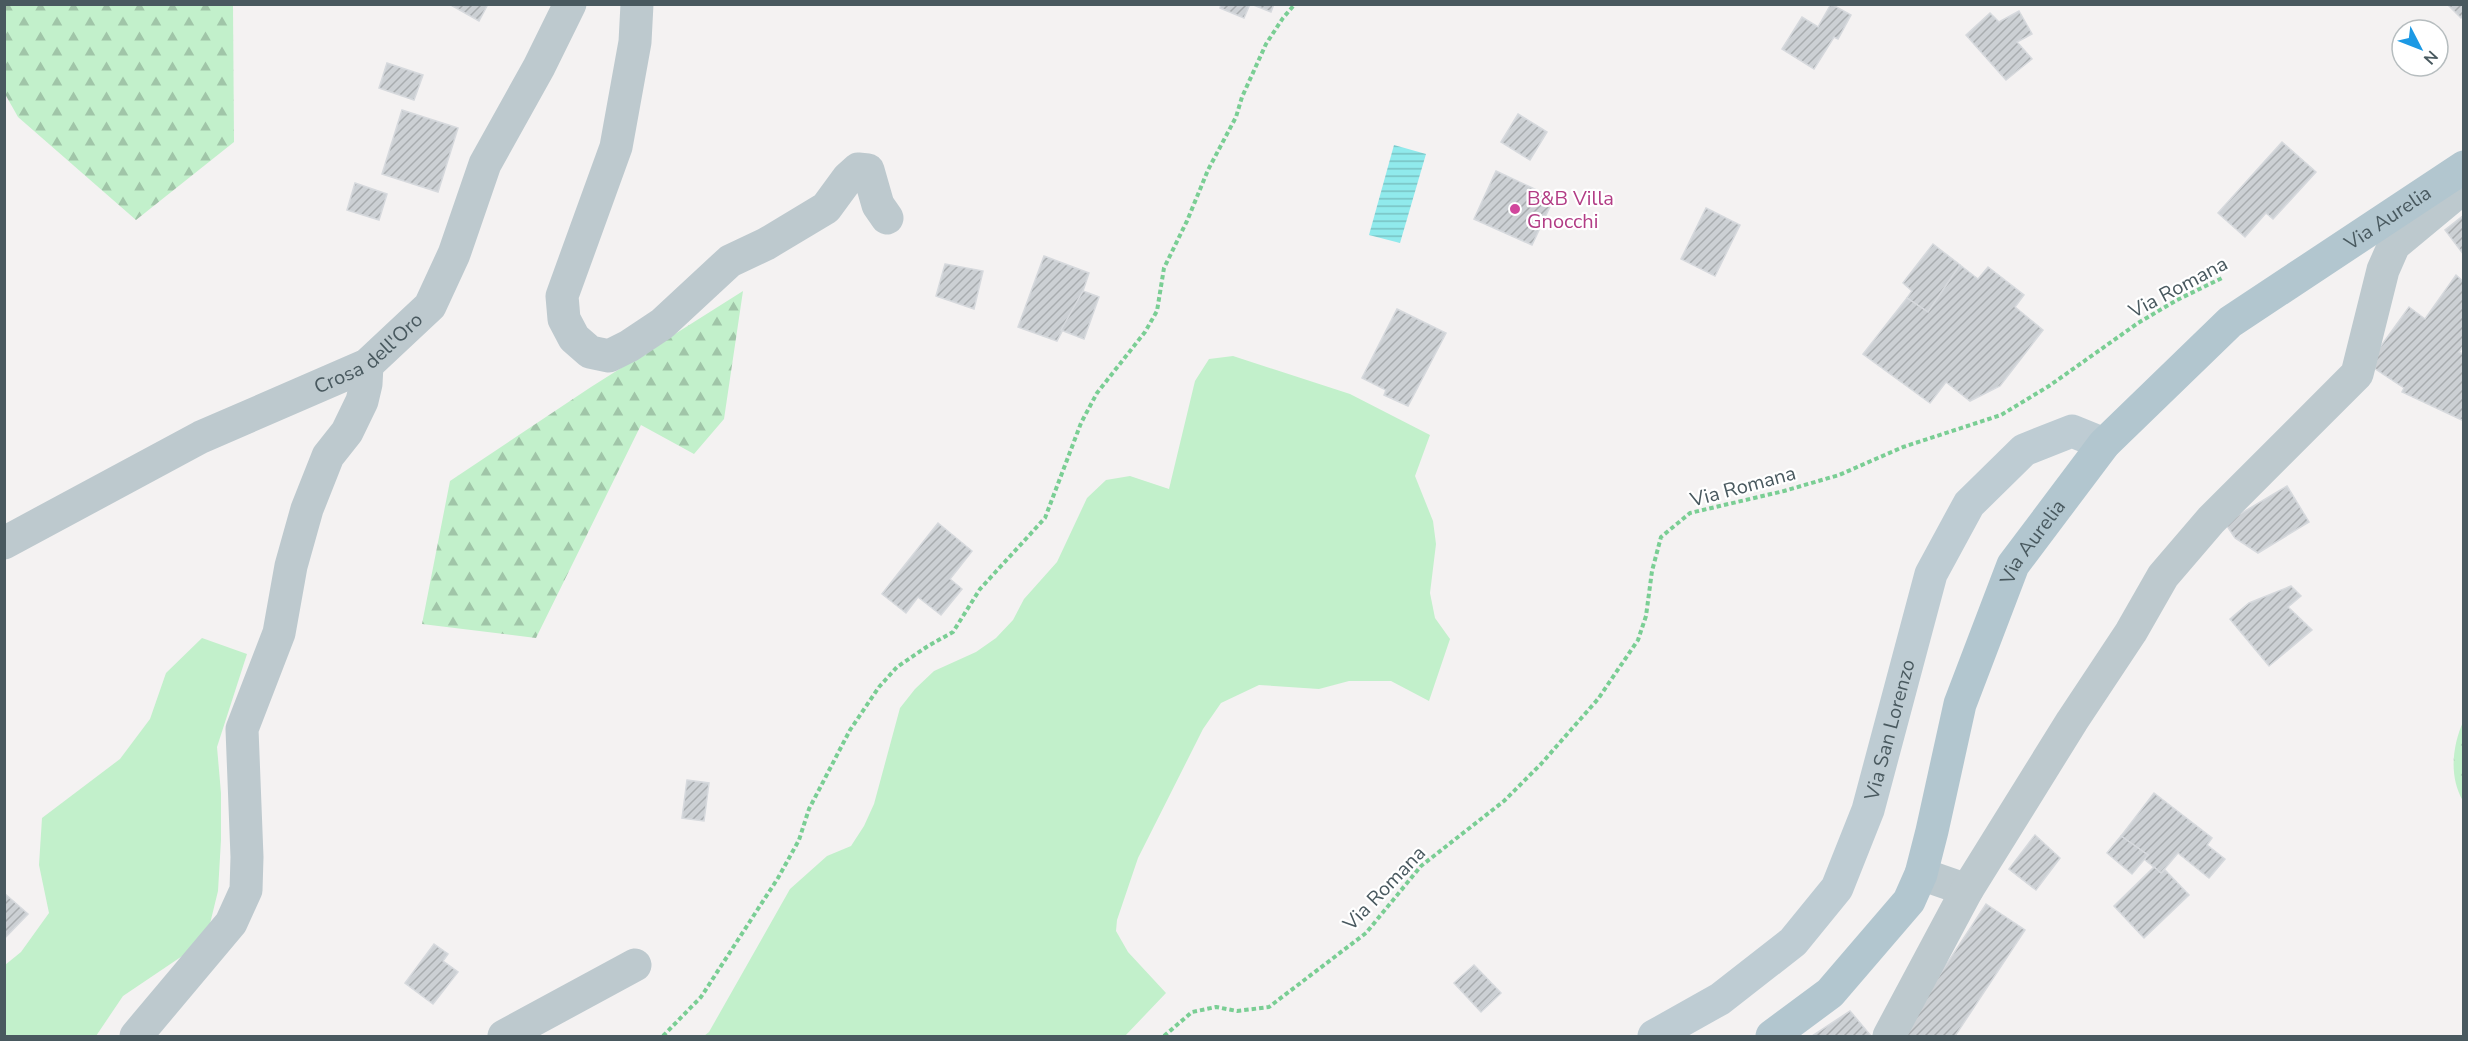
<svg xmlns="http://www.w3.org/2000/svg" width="2468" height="1041" viewBox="0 0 2468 1041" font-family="'Nunito Sans',sans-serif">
	<defs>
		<pattern id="forest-firs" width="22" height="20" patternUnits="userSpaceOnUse" patternTransform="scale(1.5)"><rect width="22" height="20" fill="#c2f0cb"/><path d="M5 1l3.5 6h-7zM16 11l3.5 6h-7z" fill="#a0c5a8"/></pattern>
		<pattern id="water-rules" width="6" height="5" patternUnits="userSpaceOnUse" patternTransform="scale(1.5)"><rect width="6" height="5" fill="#90eaec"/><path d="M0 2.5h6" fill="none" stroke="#78c1c2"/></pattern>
		<pattern id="building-hatch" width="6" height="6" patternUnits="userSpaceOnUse" patternTransform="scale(1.5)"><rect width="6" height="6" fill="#ccd0d4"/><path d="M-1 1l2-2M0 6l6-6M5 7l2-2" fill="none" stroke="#a8acaf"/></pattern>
	</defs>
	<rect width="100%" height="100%" fill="#f4f2f2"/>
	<g fill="#c2f0cb">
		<path d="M1233 356 1350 394 1430 435 1415 476 1433 521 1436 544 1430 593 1435 618 1450 639 1429 701 1391 681H1349L1319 689 1259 685 1221 703 1203 729 1138 858 1117 920 1116 931 1128 952 1166 993 1125 1036H704L709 1032 790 889 827 856 851 846 864 826 874 804 900 708 915 689 934 671 976 652 996 638 1013 620 1024 599 1057 562 1087 498 1106 480 1130 476 1169 489 1195 381 1209 359Z"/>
		<path d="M202 638 247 654 217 747 221 793V840L218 891 206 940 123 996 96 1036H5V965L21 952 49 913 39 865 42 818 120 759 150 719 166 673Z"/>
	</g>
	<g fill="url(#forest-firs)">
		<path d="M5 4 233 5 234 142 136 220 18 117 5 94Z"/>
		<path d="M743 291 724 419 694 454 641 425 536 638 422 624 450 481 591 387Z"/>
		<path d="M2463 722V801C2449 777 2452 747 2463 722Z"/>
	</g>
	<path fill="url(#water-rules)" d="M1394 145 1426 154 1400 243 1369 235Z"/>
	<g fill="url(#building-hatch)" stroke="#d6d9dd" stroke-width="1.5">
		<path d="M449 4H488L479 21Z"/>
		<path d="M1221 4H1250L1244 18 1220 8Z"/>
		<path d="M1251 4H1274L1271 12Z"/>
		<path d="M1831 4 1851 15 1838 39 1834 37 1814 69 1782 49 1802 17 1818 27Z"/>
		<path d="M2447 4H2464V15L2461 18Z"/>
		<path d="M2019 11 2032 34 2017 42 2032 59 2006 80 1966 35 1990 13 1999 22Z"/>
		<path d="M387 63 423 75 414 100 379 88Z"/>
		<path d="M402 110 458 128 438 192 382 174Z"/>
		<path d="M1518 114 1547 132 1530 160 1501 142Z"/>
		<path d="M2282 142 2316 172 2273 219 2266 213 2245 237 2218 213Z"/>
		<path d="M1496 171 1554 198 1532 245 1474 219Z"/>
		<path d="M355 183 387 194 379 220 347 210Z"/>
		<path d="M1706 208 1740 225 1715 276 1681 259Z"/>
		<path d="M2464 215V255L2445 230Z"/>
		<path d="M1933 244 1960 265 1928 312 1907 298 1912 291 1903 283Z"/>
		<path d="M1044 256 1089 273 1083 291 1057 341 1018 327Z"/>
		<path d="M945 264 983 271 974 309 936 296Z"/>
		<path d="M1960 265 1978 279 1988 267 2024 295 2015 307 2043 330 2000 386 1970 401 1946 382 1930 403 1863 354 1907 298 1928 312Z"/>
		<path d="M2456 275 2464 282V345L2459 352 2464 355V421L2402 392 2404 388 2368 364 2409 307 2425 319Z"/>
		<path d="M1083 291 1099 297 1084 339 1061 330Z"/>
		<path d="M1397 309 1446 333 1408 406 1384 395 1386 390 1362 378Z"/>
		<path d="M2287 486 2309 522 2258 553 2235 538 2225 523Z"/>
		<path d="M938 523 972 551 950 579 962 589 941 615 918 597 906 613 882 594Z"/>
		<path d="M2291 586 2301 596 2288 607 2312 630 2269 666 2230 619 2249 603Z"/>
		<path d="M687 780 709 783 704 821 682 818Z"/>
		<path d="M2154 793 2212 838 2207 845 2225 859 2209 878 2178 853 2161 873 2144 859 2148 855 2121 836Z"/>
		<path d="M2035 835 2060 858 2036 890 2009 869Z"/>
		<path d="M2121 836 2148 855 2132 874 2107 853Z"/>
		<path d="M2154 867 2161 873 2165 870 2189 895 2144 938 2114 906Z"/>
		<path d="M4 893 28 914 4 939Z"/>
		<path d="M1986 904 2025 930 1955 1036H1904L1901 1034Z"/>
		<path d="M434 944 448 954 443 961 458 972 433 1004 405 983Z"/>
		<path d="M1474 965 1501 993 1481 1012 1454 983Z"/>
		<path d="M1850 1011 1871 1036H1812Z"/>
	</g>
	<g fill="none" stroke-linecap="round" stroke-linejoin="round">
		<g stroke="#7ace94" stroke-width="4" stroke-dasharray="4.5 3" stroke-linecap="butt">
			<path d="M663 1036 701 997 778 878 799 840 809 809 850 730 879 687 897 667 928 646 953 632 980 589 1045 518 1081 423 1097 393 1145 332 1157 311 1164 268 1187 221 1208 170 1236 117 1242 97 1266 44 1283 18 1295 4"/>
			<path d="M1164 1036 1192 1012 1216 1007 1237 1011 1269 1007 1366 933 1421 866 1504 801 1541 764 1598 699 1638 640 1646 616 1652 571 1661 537 1690 513 1784 491 1839 475 1903 447 2001 415 2049 386 2138 323 2177 300 2222 278"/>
		</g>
		<g stroke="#bdc9ce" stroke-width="33">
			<path d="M637 4 635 42 616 147 562 296 564 319 574 338 590 352 609 356 629 346 662 324 730 261 766 244 826 208 848 178 858 169 868 170 878 205 887 218"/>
			<path id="s1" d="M4 543 201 437 367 365 430 306 454 254 485 164 539 67 570 4"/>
			<path d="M1921 874 1967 890"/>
			<path d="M136 1036 231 923 246 890 247 857 242 729 279 633 291 566 307 509 328 456 347 432 362 401 366 384 367 365"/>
			<path d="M504 1036 635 965"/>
			<path d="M1889 1036 1967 890 2072 721 2131 632 2163 576 2211 520 2357 374 2383 270 2394 245 2464 187"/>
		</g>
		<path stroke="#beccd3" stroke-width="33" id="s2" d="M1654 1036 1720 999 1793 942 1837 888 1868 810 1931 574 1969 504 2024 450 2072 431 2104 444"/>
		<path stroke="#b2c6cf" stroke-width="33" id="s3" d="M1772 1036 1830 993 1909 901 1921 874 1932 831 1960 704 2013 565 2104 444 2230 322 2464 167"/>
	</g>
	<circle fill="#d1479c" stroke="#fff" stroke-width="2" cx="1515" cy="209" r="6"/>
	<g text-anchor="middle" stroke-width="4.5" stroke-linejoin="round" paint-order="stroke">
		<g font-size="20" fill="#b23c85" stroke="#fff" text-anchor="start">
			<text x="1527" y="205">B&amp;B Villa<tspan x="1527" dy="23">Gnocchi</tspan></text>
		</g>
		<g font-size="20" fill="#49595f" stroke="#fff">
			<text dy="7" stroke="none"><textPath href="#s3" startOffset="1062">Via Aurelia</textPath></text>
			<text transform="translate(2178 287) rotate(-28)" y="7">Via Romana</text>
			<text dy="7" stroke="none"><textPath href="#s1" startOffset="412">Crosa dell'Oro</textPath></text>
			<text transform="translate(1743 486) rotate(-15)" y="7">Via Romana</text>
			<text dy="7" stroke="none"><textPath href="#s3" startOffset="576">Via Aurelia</textPath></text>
			<text dy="7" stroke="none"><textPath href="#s2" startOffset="405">Via San Lorenzo</textPath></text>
			<text transform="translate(1384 888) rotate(-46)" y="7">Via Romana</text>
		</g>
	</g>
	<rect width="2468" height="1041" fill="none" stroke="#49595f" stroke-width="12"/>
	<g transform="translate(2420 48) rotate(132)"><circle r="28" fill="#ffffff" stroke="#b6bdbf" stroke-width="1.5"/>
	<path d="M0-4.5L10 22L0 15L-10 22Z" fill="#1c99e4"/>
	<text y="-9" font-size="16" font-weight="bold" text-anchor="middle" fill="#49595f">N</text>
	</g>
</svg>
